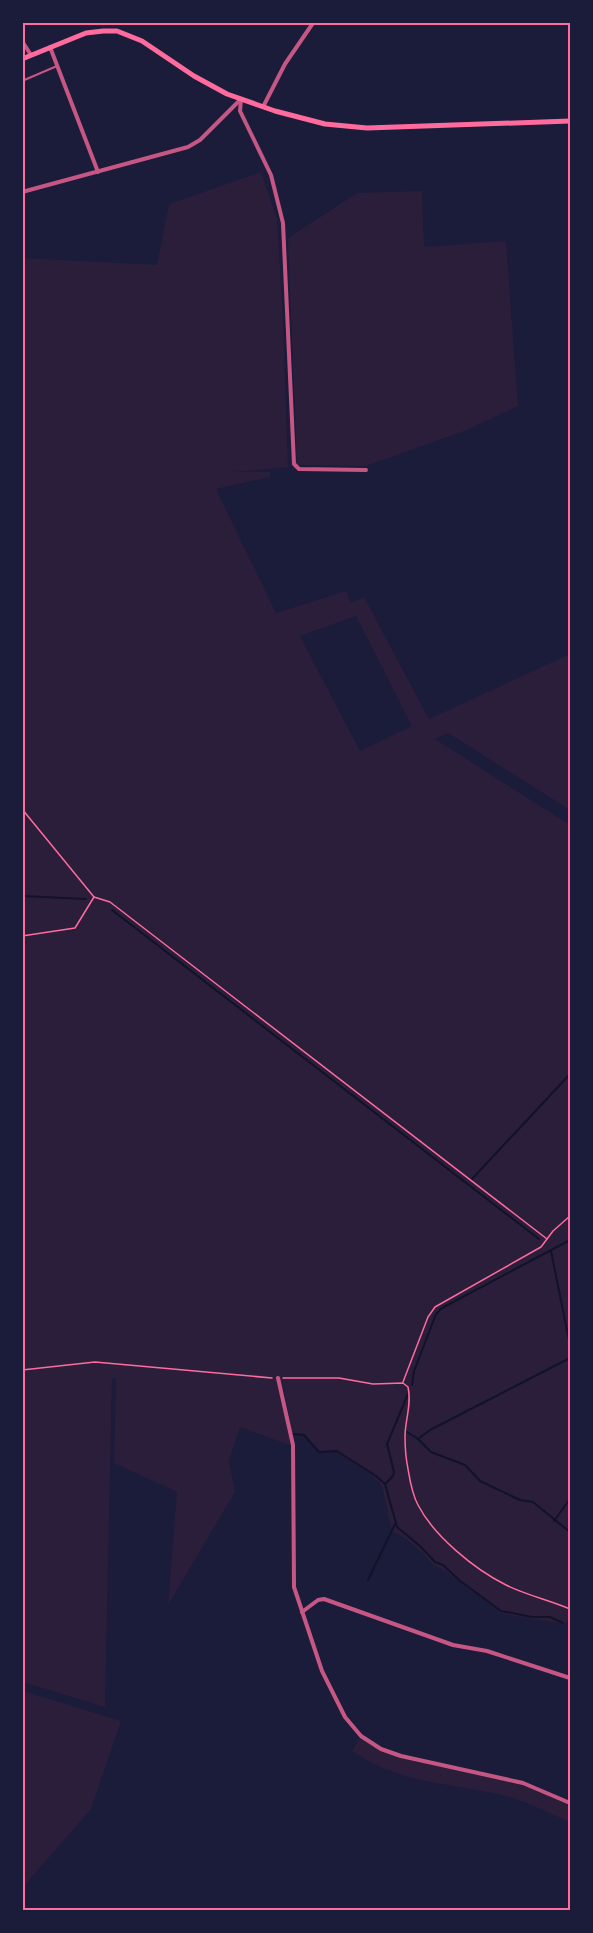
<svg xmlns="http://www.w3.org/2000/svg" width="593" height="1933" viewBox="0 0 593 1933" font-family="'Alegreya Sans',sans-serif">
	<rect width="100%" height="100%" fill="#1b1b3a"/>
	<g fill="#2a1e3b" fill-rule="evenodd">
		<path d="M261 172 277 219 283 320 288 467 234 472H270V477L216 489 276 613 346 591 351 603 364 597 429 719 570 654V810L448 733 435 739 570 825V1622L567 1621 565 1624 503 1614 445 1571 433 1565 422 1552 405 1538 392 1531 382 1487 379 1482 371 1474 336 1452 320 1453 301 1433 293 1434 283 1387 280 1388 292 1446 240 1427 229 1461 235 1492 168 1605 177 1492 114 1463 116 1378H112L105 1707 23 1682 22 258 157 265 169 204ZM356 616 412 726 360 751 300 636Z"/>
		<path d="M422 191 424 247 506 241 518 406 467 430 366 466 297 465 288 238 357 193Z"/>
		<path d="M23 1691 121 1721 91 1809 23 1887Z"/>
		<path d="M361 1736C401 1765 471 1770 519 1782 537 1786 554 1796 570 1803V1822C550 1814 528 1802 506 1796 452 1783 399 1784 352 1751Z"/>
	</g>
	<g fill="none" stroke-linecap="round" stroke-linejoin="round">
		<g stroke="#12122b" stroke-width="2">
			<path d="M22 896 86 899"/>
			<path d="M112 910 539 1239"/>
			<path d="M472 1179 570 1074"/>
			<path d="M551 1251 570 1345"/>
			<path d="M412 1385 414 1371 436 1314 442 1308 570 1240"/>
			<path d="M408 1394 387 1444 394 1472 393 1476 385 1484 397 1527 421 1547 435 1562 443 1565 459 1580 501 1611 532 1617H550L563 1623"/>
			<path d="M407 1432 418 1439 430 1430 570 1358"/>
			<path d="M293 1434 304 1435 319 1452 337 1451 376 1476 385 1484"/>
			<path d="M418 1439 431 1452 465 1465 480 1481 520 1500 533 1502 570 1532"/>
			<path d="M554 1521 570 1499"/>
			<path d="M368 1580 395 1524"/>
		</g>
		<g stroke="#ff6b9d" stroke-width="1.5">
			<path d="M22 809 94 897 110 902 547 1239"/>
			<path d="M22 936 75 928 94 897"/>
			<path d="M22 1370 95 1362 272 1378"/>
			<path d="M283 1378H339L373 1384 403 1383 408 1387C412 1404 405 1420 405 1437 405 1447 406 1459 408 1469 410 1481 412 1494 418 1505 434 1536 474 1569 506 1585 526 1595 549 1600 570 1609"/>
			<path d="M403 1382 428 1317 435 1307 541 1247 553 1231 570 1216"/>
		</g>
		<path stroke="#c65784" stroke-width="2" d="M22 81 57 66"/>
		<g stroke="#c65784" stroke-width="4">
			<path d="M22 41 31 55"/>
			<path d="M50 47 98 172"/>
			<path d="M241 100 240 111 271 175 283 223 294 464 299 469 366 470"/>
			<path d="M263 107 285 64 313 23"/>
			<path d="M22 192 188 147 200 140 240 100"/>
			<path d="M278 1378 293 1445 294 1587 322 1671 345 1717 361 1736 381 1749 401 1756 523 1783 570 1803"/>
			<path d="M302 1612 318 1600 324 1599 453 1645 487 1651 570 1678"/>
		</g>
		<path stroke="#ff6b9d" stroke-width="5" d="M22 59 86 33 103 31H117L142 41 194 76 227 94 275 111 325 124 367 128 570 121"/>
	</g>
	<rect width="593" height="1933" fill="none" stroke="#1b1b3a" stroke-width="48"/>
	<rect x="24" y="24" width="545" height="1885" fill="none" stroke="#ff6b9d" stroke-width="2"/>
</svg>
